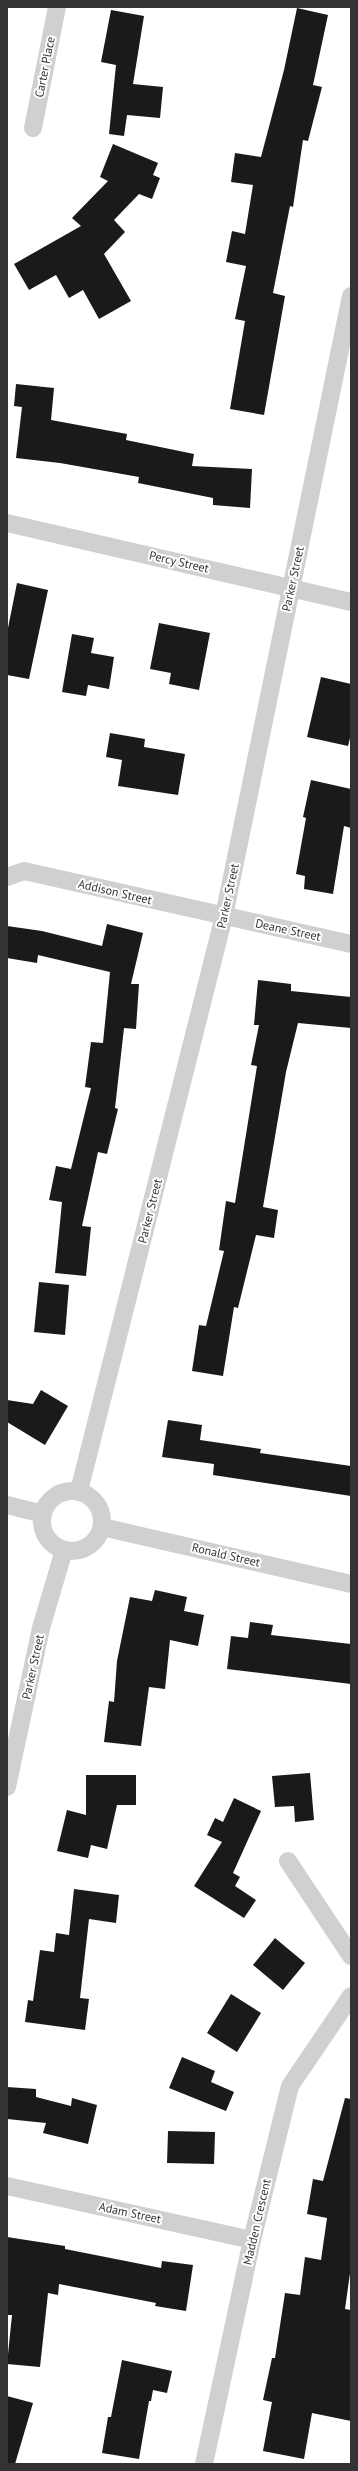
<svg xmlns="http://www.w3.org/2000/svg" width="358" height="2471" viewBox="0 0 358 2471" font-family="'PT Sans',sans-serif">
	<rect width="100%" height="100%" fill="#fff"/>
	<g fill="#1a1a1a">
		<path d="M297 8 328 15 313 85 322 87 308 141 303 140 293 207 290 206 273 293 285 296 264 415 230 409 245 321 235 319 246 266 226 262 232 231 245 234 253 185 231 182 235 153 261 157 284 70Z"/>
		<path d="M111 10 144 16 133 84 163 87 160 118 127 115 124 136 109 134 116 65 101 62Z"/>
		<path d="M113 144 158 163 153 175 160 178 152 199 139 194 114 220 125 232 104 254 131 301 99 319 83 290 69 298 56 275 29 290 14 264 81 226 72 218 108 181 100 177Z"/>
		<path d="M16 384 54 388 51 420 127 434 126 440 194 454 192 466 252 469 250 508 213 505V498L138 483 139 477 60 463 16 458 22 407 14 406Z"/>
		<path d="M17 583 48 590 29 679 7 675V633Z"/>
		<path d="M159 623 210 633 199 690 169 684 171 673 150 669Z"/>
		<path d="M72 634 94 638 91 653 114 657 109 689 88 685 86 696 62 692Z"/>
		<path d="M321 677 351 684V734L348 746 307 737Z"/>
		<path d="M110 733 145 739 144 747 185 754 178 795 118 786 122 760 106 757Z"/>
		<path d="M311 780 351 789V828L344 826 333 894 304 889 305 876 296 874 306 818 303 817Z"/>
		<path d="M107 924 143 933 131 984H139L136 1029 124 1028 115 1108 118 1109 107 1154 98 1152 82 1226 91 1227 86 1276 55 1273 62 1202 49 1200 56 1166 71 1169 91 1088 85 1087 91 1042 103 1043 110 972 38 955 37 963 7 958V926L42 931 102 946Z"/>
		<path d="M258 980 291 984V991L351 997V1028L298 1023 286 1072 263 1207 278 1210 274 1238 256 1235 238 1308 234 1307 223 1376 192 1371 199 1325 206 1326 224 1251 219 1250 226 1201 235 1203 257 1066 251 1065 259 1025H254Z"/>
		<path d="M39 1282 69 1285 65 1335 34 1332Z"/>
		<path d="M41 1390 68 1406 45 1445 7 1422V1400L33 1404Z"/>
		<path d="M168 1420 202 1425 200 1440 261 1449 260 1453 351 1466V1496L213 1475 214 1464 162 1457Z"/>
		<path d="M155 1590 187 1597 184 1611 204 1615 198 1646 170 1640 165 1689 149 1687 141 1746 104 1742 109 1701 114 1702 117 1661 130 1597 152 1601Z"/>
		<path d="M250 1622 273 1625 271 1635 351 1644V1684L227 1669 231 1636 248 1638Z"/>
		<path d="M310 1773 314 1820 295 1822 294 1806 275 1807 272 1776Z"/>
		<path d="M86 1775H136V1805H117L107 1849 91 1845 88 1858 57 1851 67 1810 86 1815Z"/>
		<path d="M234 1798 261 1811 233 1873 240 1877 235 1886 256 1900 244 1918 194 1886 222 1842 207 1835 215 1818 223 1822Z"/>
		<path d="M74 1889 119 1895 116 1923 89 1919 80 1998 89 1999 85 2030 25 2022 28 2000 33 2001 40 1950 54 1952 56 1933 69 1935Z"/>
		<path d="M275 1938 305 1963 283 1990 253 1965Z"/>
		<path d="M231 1994 261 2013 237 2052 207 2033Z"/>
		<path d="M182 2057 215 2071 211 2082 234 2092 226 2111 169 2088Z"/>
		<path d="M7 2087 36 2089V2097L71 2106 72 2098 97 2105 88 2144 43 2133 46 2123 7 2119Z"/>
		<path d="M345 2098 351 2099V2266L345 2309 351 2310V2421L312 2413 304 2459 263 2451 272 2402 263 2400 272 2358H275L285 2293 300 2295 305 2257 321 2260 327 2218 307 2214 313 2179 323 2181Z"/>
		<path d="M168 2131 215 2132 214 2164 167 2163Z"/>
		<path d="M7 2237 65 2246V2249L161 2268 162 2261 193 2265 186 2311 155 2306 156 2303 59 2284 58 2295 48 2293 40 2367 7 2364 12 2315H7Z"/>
		<path d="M122 2360 172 2371 167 2393 153 2390 151 2401H149L139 2459 102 2453 108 2417H111Z"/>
		<path d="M7 2396 33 2403 15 2464H7Z"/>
	</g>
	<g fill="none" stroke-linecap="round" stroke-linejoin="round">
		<g stroke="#d0d0d0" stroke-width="18">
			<path d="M33 128 57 7"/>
			<path d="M7 523 351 602"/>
			<path d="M7 877 24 871 351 944"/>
			<path d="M79 1491 224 916 351 296"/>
			<circle cx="72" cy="1521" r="30"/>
			<path d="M7 1505 43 1514"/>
			<path d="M102 1527 351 1584"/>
			<path d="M7 1787 41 1628 64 1550"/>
			<path d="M288 1861 351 1956"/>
			<path d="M7 2186 252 2240"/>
			<path d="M204 2464 252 2240 290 2086 351 1996"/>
		</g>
	</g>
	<g text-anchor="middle" stroke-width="4" stroke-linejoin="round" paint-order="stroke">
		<g font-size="12" fill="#333" stroke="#fff">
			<text transform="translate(45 67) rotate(-79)" y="4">Carter Place</text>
			<text transform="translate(179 562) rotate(13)" y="4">Percy Street</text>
			<text transform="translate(293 579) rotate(-78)" y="4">Parker Street</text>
			<text transform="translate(115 892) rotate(13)" y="4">Addison Street</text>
			<text transform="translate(228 896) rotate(-78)" y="4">Parker Street</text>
			<text transform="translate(288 930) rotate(12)" y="4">Deane Street</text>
			<text transform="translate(150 1211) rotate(-76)" y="4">Parker Street</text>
			<text transform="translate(226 1555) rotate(13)" y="4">Ronald Street</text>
			<text transform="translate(33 1667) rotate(-78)" y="4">Parker Street</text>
			<text transform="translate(130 2213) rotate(12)" y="4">Adam Street</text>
			<text transform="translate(257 2222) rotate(-77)" y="4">Madden Crescent</text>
		</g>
	</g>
	<rect width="358" height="2471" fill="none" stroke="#333333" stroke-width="16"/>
</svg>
